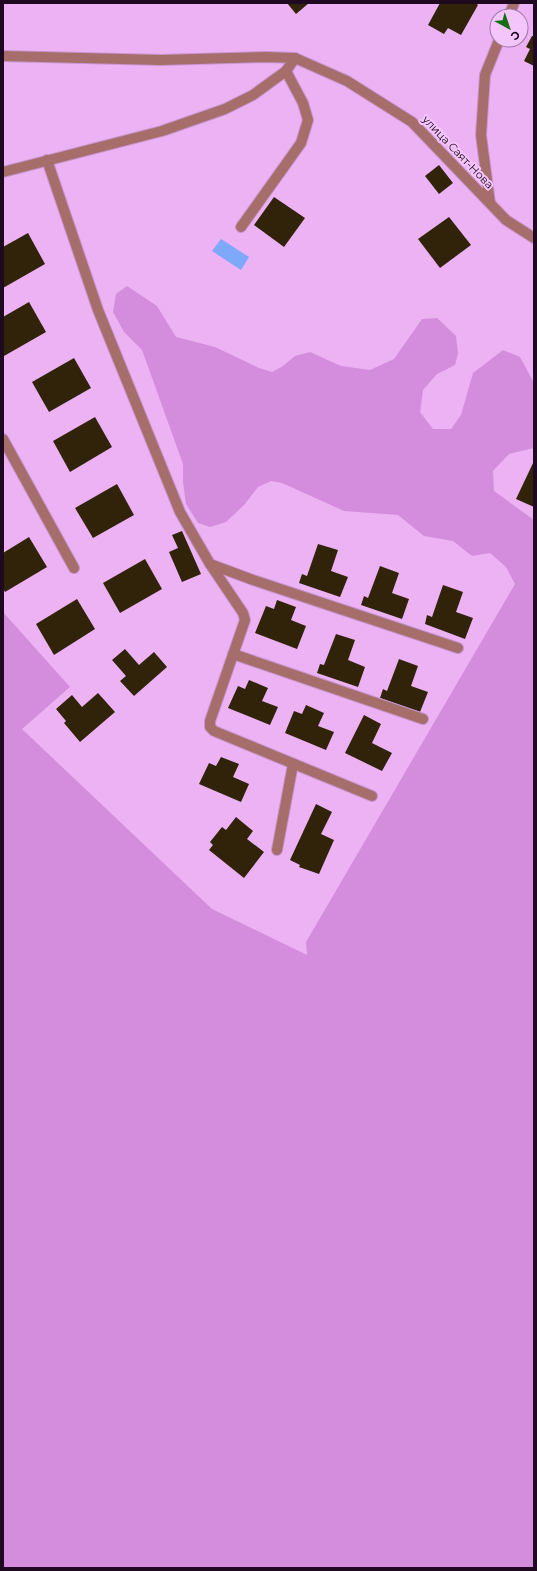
<svg xmlns="http://www.w3.org/2000/svg" width="537" height="1571" viewBox="0 0 537 1571" font-family="Montserrat,sans-serif">
	<rect width="100%" height="100%" fill="#edb2f4"/>
	<path fill="#d38ddc" d="M127 286 157 306 176 337 215 347 259 368 272 372 283 366 295 356 310 352 341 366 370 370 394 359 422 319 437 318 456 336 458 353 455 365 437 374 423 390 420 412 433 429H451L461 415 473 373 503 350 520 357 534 383V448L509 454 493 471 494 491 534 520V1568H3V612L70 687 22 729 212 909 307 955 306 942 515 584 506 567 490 553 472 556 453 541 424 536 398 515 344 511 282 483 271 481 258 487 245 504 226 522 210 527 198 523 186 504 183 482V464L142 350 124 332 113 312 116 294Z"/>
	<path fill="#7ea8f9" d="M221 239 249 257 241 270 212 251Z"/>
	<g fill="#302309">
		<path d="M287 3H309L296 14Z"/>
		<path d="M440 3H475L478 5 461 35 448 28 444 34 428 25Z"/>
		<path d="M532 36H534V66L524 61 530 49 526 47Z"/>
		<path d="M439 165 453 183 439 194 425 176Z"/>
		<path d="M274 197 305 218 284 247 254 225Z"/>
		<path d="M449 217 471 245 440 268 418 239Z"/>
		<path d="M28 233 45 264 3 288V247Z"/>
		<path d="M29 302 46 332 4 356 3 317Z"/>
		<path d="M74 358 91 388 49 412 32 382Z"/>
		<path d="M95 417 112 447 70 472 53 441Z"/>
		<path d="M534 461V507L516 499Z"/>
		<path d="M117 484 134 515 93 538 75 508Z"/>
		<path d="M182 531 201 574 182 582 169 552 178 548 172 535Z"/>
		<path d="M29 537 47 567 5 592 3 588V553Z"/>
		<path d="M318 544 338 550 331 571 348 577 340 597 299 583 302 574 307 576Z"/>
		<path d="M145 559 162 589 120 613 103 583Z"/>
		<path d="M380 566 399 573 392 593 409 599 402 619 361 605 364 596 368 598Z"/>
		<path d="M443 585 463 592 456 612 473 618 465 639 425 624 427 615 432 617Z"/>
		<path d="M77 599 95 629 54 655 36 624Z"/>
		<path d="M277 600 296 607 291 620 306 626 297 649 255 633 266 606 274 609Z"/>
		<path d="M336 634 355 640 348 660 365 667 358 687 317 673 320 664 324 665Z"/>
		<path d="M125 649 139 665 154 652 167 667 134 696 120 681 126 676 112 660Z"/>
		<path d="M399 659 418 666 411 686 428 692 420 712 380 698 383 689 387 691Z"/>
		<path d="M249 680 268 688 262 701 278 707 270 725 228 708 238 686 245 689Z"/>
		<path d="M98 693 115 712 80 742 64 723 66 721 56 709 72 695 82 707Z"/>
		<path d="M306 705 324 713 318 726 334 732 326 750 285 733 294 711 302 714Z"/>
		<path d="M364 715 381 724 372 743 392 753 382 771 345 753Z"/>
		<path d="M221 757 239 764 233 777 249 784 241 802 199 784 209 763 216 766Z"/>
		<path d="M316 804 332 812 321 834 334 840 319 874 299 867 300 865 290 860Z"/>
		<path d="M236 817 253 831 247 839 264 852 244 878 209 850 213 845 210 842 222 827 226 830Z"/>
	</g>
	<g fill="none" stroke-linecap="round" stroke-linejoin="round">
		<defs>
			<g id="service">
				<path d="M509 16 514 3"/>
				<path d="M3 56 161 60 266 57 295 58"/>
				<path d="M47 160 98 310 180 512 210 564 253 580 458 648"/>
				<path d="M3 172 162 131 225 109 253 95 286 71 295 58"/>
				<path d="M490 203 481 135 485 75 499 40"/>
				<path d="M241 227 301 143 308 120 303 103 286 71"/>
				<path d="M3 439 74 568"/>
				<path d="M210 564 243 613 245 620 210 721V727L214 731 372 796"/>
				<path d="M233 654 423 719"/>
				<path d="M277 850 293 764"/>
			</g>
			<path id="minor" d="M295 58 347 81 412 122 506 220 534 238"/>
		</defs>
		<use href="#service" stroke="#c894ce" stroke-width="12"/>
		<use href="#minor" stroke="#c894ce" stroke-width="12"/>
		<use href="#service" stroke="#a56e6b" stroke-width="10"/>
		<use href="#minor" stroke="#a56e6b" stroke-width="10"/>
	</g>
	<g text-anchor="middle" stroke-width="4" stroke-linejoin="round" paint-order="stroke">
		<g font-size="11" fill="#1e0920" stroke="#f4c5fa">
			<text transform="translate(458 152) rotate(46)" y="4">улица Саят-Нова</text>
		</g>
	</g>
	<rect width="537" height="1571" fill="none" stroke="#1e0920" stroke-width="8"/>
	<g transform="translate(509 28) rotate(140)"><circle r="19" fill="#f4c5fa" stroke="#9e7aa3"/>
	<path d="M0-3L7 15L0 10L-7 15Z" fill="#166d15"/>
	<text y="-6" font-size="11" font-weight="bold" text-anchor="middle" fill="#1e0920">С</text>
	</g>
</svg>
